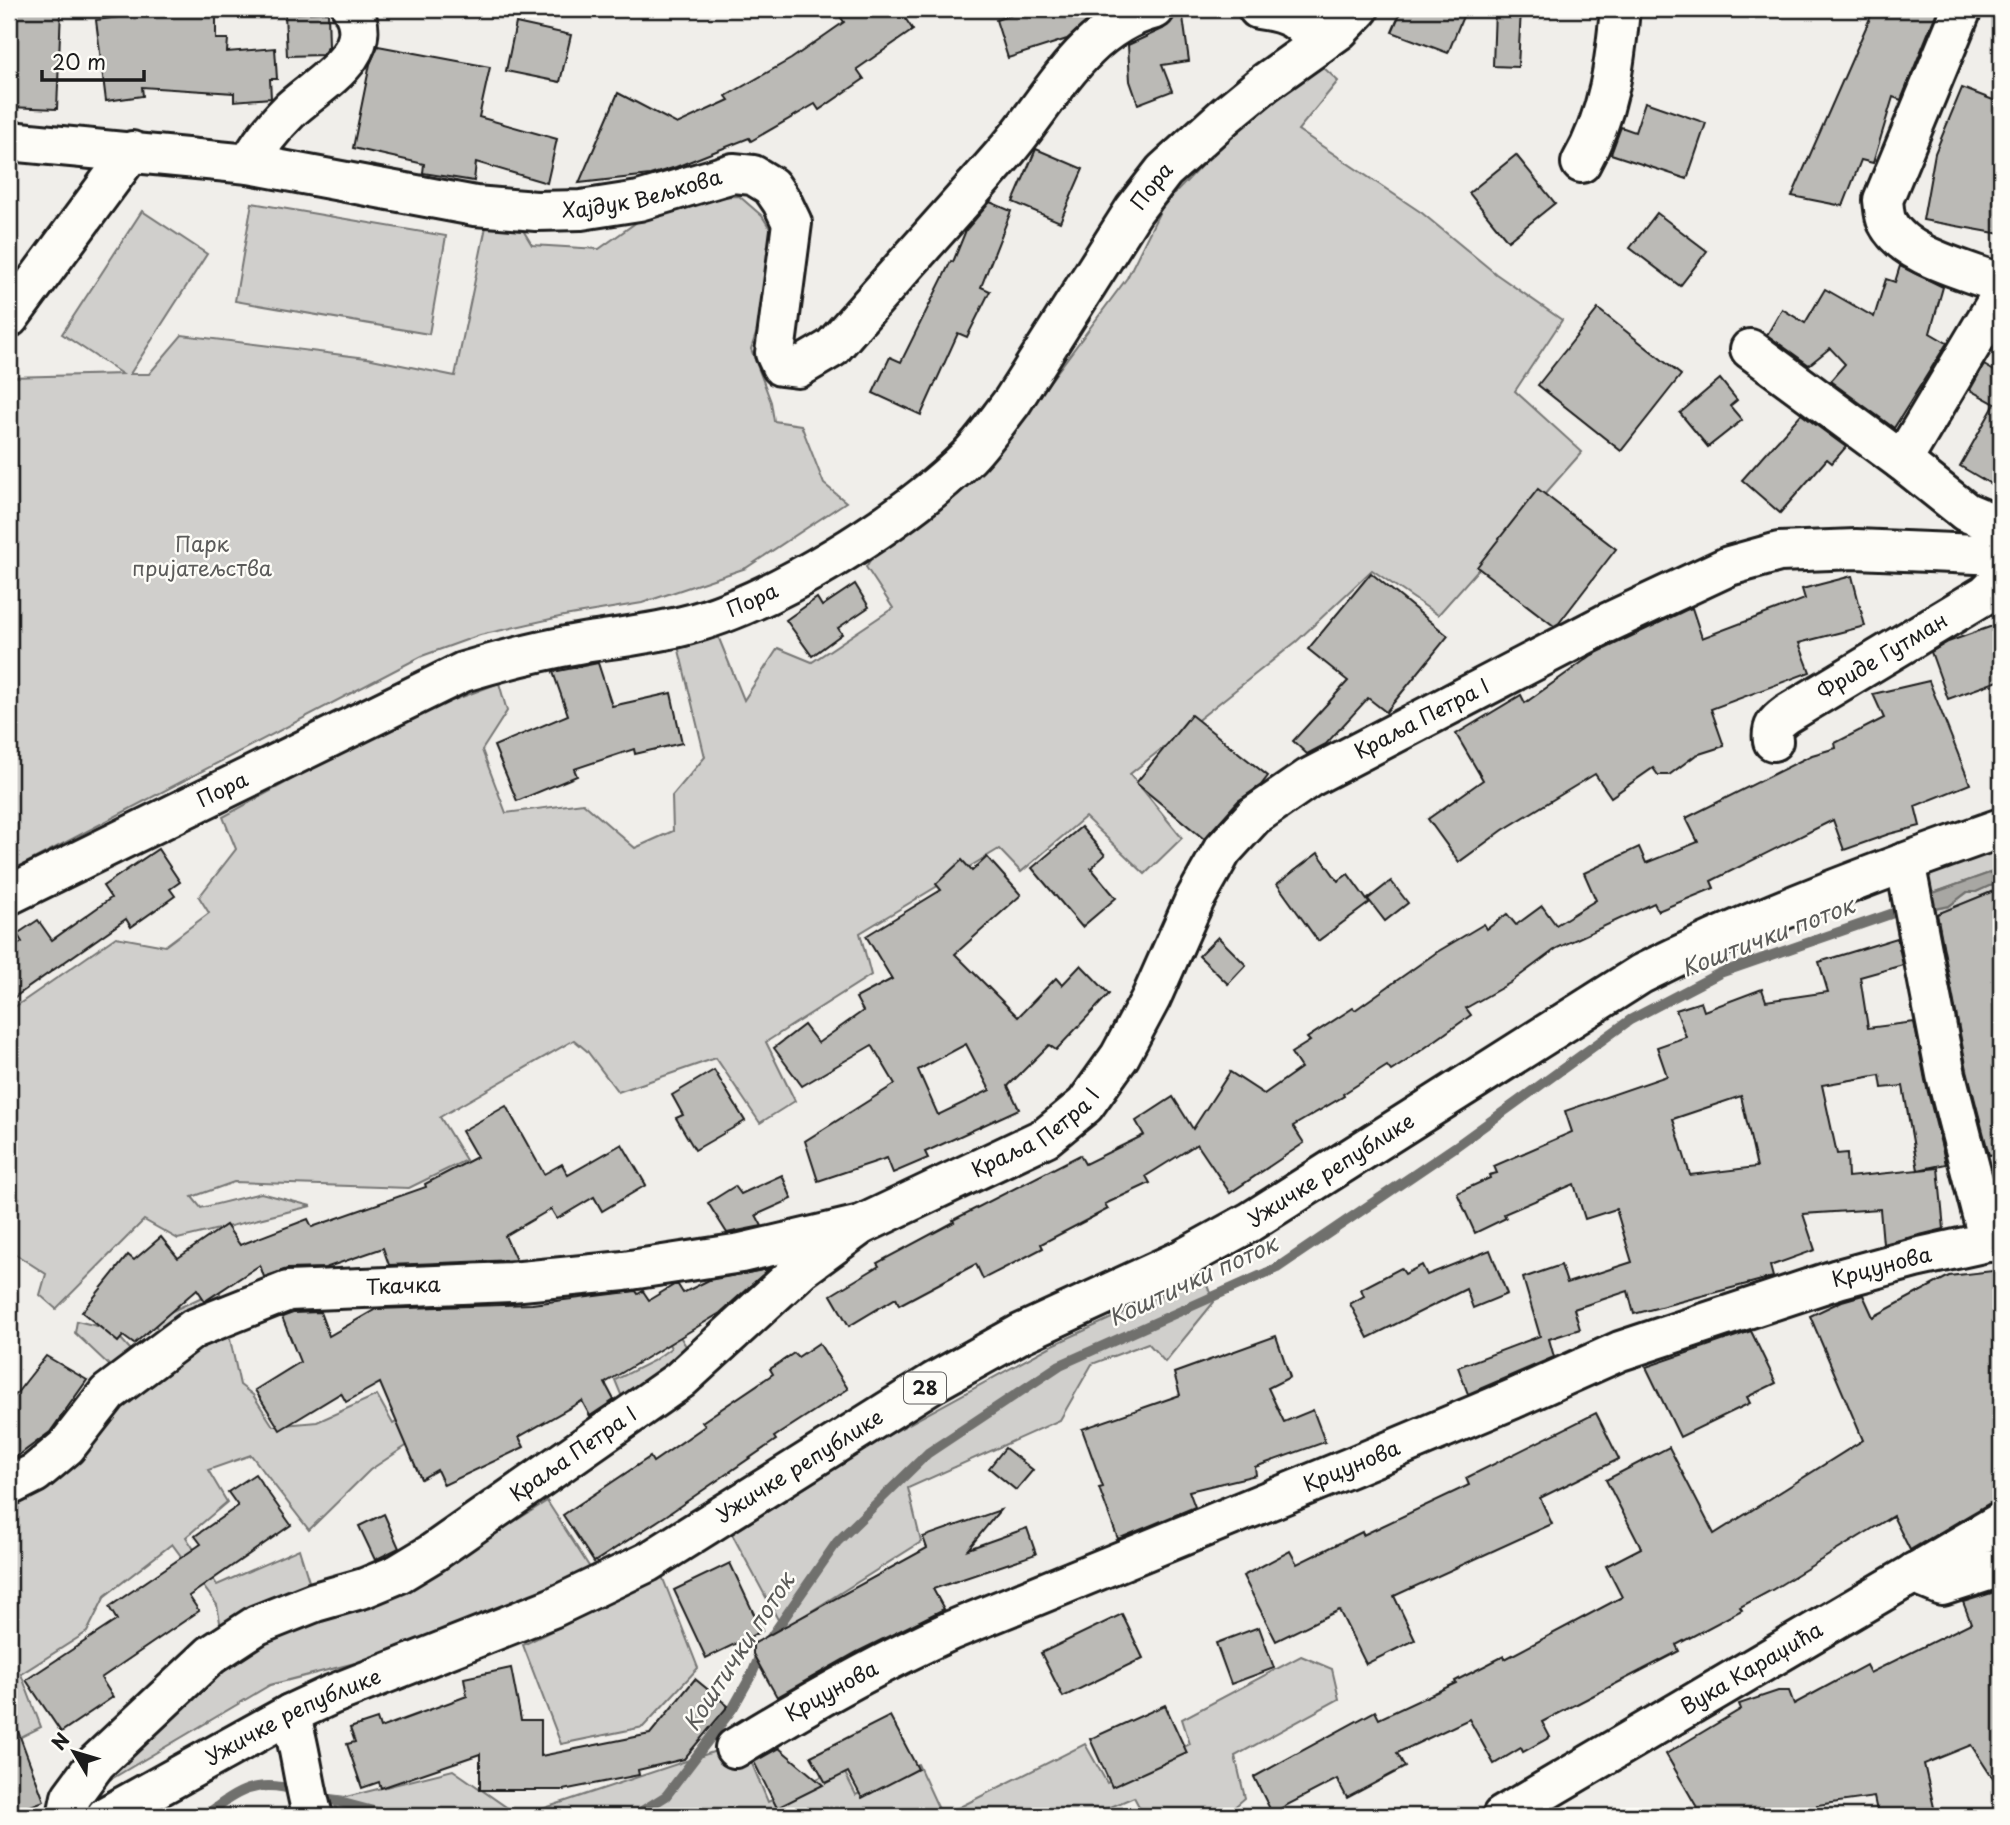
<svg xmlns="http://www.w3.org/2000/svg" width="2010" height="1825" viewBox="0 0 2010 1825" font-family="'Playpen Sans',sans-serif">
	<rect width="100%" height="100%" fill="#f0eeea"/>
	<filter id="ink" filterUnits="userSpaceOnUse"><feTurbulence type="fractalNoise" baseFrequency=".0143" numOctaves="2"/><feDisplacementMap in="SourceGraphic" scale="14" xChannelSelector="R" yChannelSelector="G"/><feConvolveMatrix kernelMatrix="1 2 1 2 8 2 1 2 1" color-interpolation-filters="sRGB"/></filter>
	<g filter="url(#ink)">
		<g fill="#d0cfcc" stroke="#767674" stroke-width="2">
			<path d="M1323 67 1338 81 1298 130 1422 213 1496 274 1562 320 1515 391 1582 452 1438 615 1372 570 1297 641 1130 774 1182 838 1145 874 1085 817 1021 872 999 849 860 933 871 975 766 1042 795 1101 760 1123 716 1058 618 1092 587 1051 574 1040 440 1117 466 1160 409 1188 234 1182 192 1197 201 1208 261 1193 311 1206 178 1239 144 1220 56 1309 40 1295 46 1274 9 1250V1206L19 1198 9 1189V1011L116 937 165 946 209 913 199 897 236 849 223 817 401 720 499 683 507 711 482 750 506 813 583 803 635 848 673 831 672 796 705 757 678 646 718 636 744 700 778 648 812 662 893 608 866 567 875 552 996 454 1127 278 1162 207 1224 142 1290 89Z"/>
			<path d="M739 196 762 216 776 238V274L751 349 771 402 774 421 801 425 824 484 846 502 746 568 642 603 564 616 480 635 422 656 9 872V377L122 374 62 334 142 211 207 254 130 374H149L182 335 367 358 455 376 488 217 518 222 532 245 599 249 651 212 685 198Z"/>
			<path d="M252 203 446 236 429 334 235 301Z"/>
			<path d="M2001 844V869L1922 897 1919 873Z"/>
			<path d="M2001 884V888L1926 919 1925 911 1949 906 1968 892H1976L1989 886Z"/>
			<path d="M1203 1276 1214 1302 1165 1362 1148 1343 1092 1364 1060 1420 908 1488 921 1542 783 1629 732 1534 883 1438 1053 1345Z"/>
			<path d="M219 1289 240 1385 253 1395 273 1426 317 1422 377 1395 393 1424 437 1401 450 1417 370 1470 309 1530 251 1455 208 1470 227 1502 186 1537 217 1585 299 1549 312 1591 344 1611 493 1535 547 1501 594 1574 440 1641 270 1685 96 1788 228 1668 217 1605 172 1544 105 1596 87 1632 21 1674 41 1727 9 1743V1496L114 1407 110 1366 75 1333 77 1321 113 1330 147 1368 170 1356 153 1320Z"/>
			<path d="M679 1335 691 1354 624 1402 615 1380 653 1361 671 1348 668 1342Z"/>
			<path d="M662 1576 698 1668 643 1727 561 1744 523 1645Z"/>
			<path d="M1301 1656 1332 1669 1339 1699 1235 1756 1245 1798 1224 1816H1144L1134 1797 1099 1812V1816H942L1085 1744 1107 1783 1190 1744 1182 1719Z"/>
			<path d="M743 1742 768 1802 842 1767 856 1795 918 1764 942 1816H521Z"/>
			<path d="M453 1770 519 1816H340L330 1795 346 1797Z"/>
		</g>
		<path fill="#a8a7a3" stroke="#706f6d" stroke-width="2" d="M2001 869V884L1989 886 1976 892H1967L1949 906 1925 911 1922 897Z"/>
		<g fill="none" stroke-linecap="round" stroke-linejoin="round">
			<g stroke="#706f6d" stroke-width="10">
				<path d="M317 1796 392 1816"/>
				<path d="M205 1816C236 1791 257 1778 298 1791"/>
				<path d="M634 1816 666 1796 733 1708 752 1674 762 1650 837 1542 928 1453 1060 1365 1277 1268 1455 1147 1630 1020 1720 973 1908 908"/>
			</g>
		</g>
		<g fill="#bbbab6" stroke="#1c1c1c" stroke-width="2" fill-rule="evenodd">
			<path d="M9 9H61L57 109 9 107Z"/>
			<path d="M181 9H216V39H228L227 52 275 48 277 79H270L271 98 234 101V93L142 87 143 96 106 101 96 20Z"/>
			<path d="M835 9H899L913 30 857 69 864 79 819 110 815 104 751 141 749 138 676 167 650 175 579 183 618 93 677 124 729 100 726 96 791 59 844 22Z"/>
			<path d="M1009 9H1103L1067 39 1008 58 996 20 1011 15Z"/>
			<path d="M1402 9H1466L1448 53 1392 32Z"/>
			<path d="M1495 9H1521L1518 67 1493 66Z"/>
			<path d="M1874 9H1938L1901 100 1893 97 1873 163 1861 160 1843 206 1792 196Z"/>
			<path d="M328 12 329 46 325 51 322 55 287 56 285 14Z"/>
			<path d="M1183 17 1189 61 1162 65 1172 91 1138 104 1130 81 1128 45 1163 29 1174 18Z"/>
			<path d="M516 23 571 35 560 82 506 71Z"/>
			<path d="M378 46 490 67 479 117 557 139 547 183 476 162 474 181 423 173 424 164 353 148 370 64Z"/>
			<path d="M1962 88 2001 103V234L1923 220 1935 153Z"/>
			<path d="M1645 102 1706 123 1687 179 1611 154 1621 127 1635 132Z"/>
			<path d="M1036 149 1083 169 1060 222 1013 202Z"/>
			<path d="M1516 155 1555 203 1508 241 1469 193Z"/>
			<path d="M990 202 1011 211 981 287 990 291 967 337 958 333 921 415 873 393 890 357 901 362 951 261 953 262 966 230Z"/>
			<path d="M1657 213 1707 251 1680 286 1630 248Z"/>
			<path d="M1900 266 1943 287 1930 333 1947 343 1894 428 1830 381 1845 364 1830 348 1809 365 1767 335 1782 309 1805 323 1825 289 1874 317 1886 279 1895 282Z"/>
			<path d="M1598 309 1681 375 1621 451 1538 385Z"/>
			<path d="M1984 365 2001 375V490L1960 466 1995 404 1970 390Z"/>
			<path d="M1720 379 1737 400 1730 406 1742 420 1708 447 1680 413Z"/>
			<path d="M1801 414 1846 447 1832 463 1827 459 1780 513 1742 480Z"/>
			<path d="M1538 489 1616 549 1559 623 1554 626 1477 567Z"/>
			<path d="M1371 573 1448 636 1386 712 1368 698 1326 744 1307 754 1293 741 1348 681 1308 649Z"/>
			<path d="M1852 576 1865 626 1799 643 1810 672 1711 709 1724 746 1696 755 1669 775H1658L1653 768 1611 797 1595 774 1503 830 1459 862 1428 819 1483 780 1456 734 1521 695 1525 703 1592 655 1686 610 1692 608 1702 638 1805 599 1802 589Z"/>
			<path d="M855 584 869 607 838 628 842 634 812 656 786 620 817 598 822 606Z"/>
			<path d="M2001 623V680L1948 699 1931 652 1948 642Z"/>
			<path d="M598 663 612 706 671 693 682 743 635 754 634 749 574 769 577 776 517 801 494 746 568 715 553 672Z"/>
			<path d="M1929 681 1970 784 1915 806 1920 826 1889 834 1844 850 1833 820 1711 881 1714 888 1658 911 1654 903 1557 948 1510 983 1466 1008 1471 1015 1405 1062 1391 1071 1387 1066 1343 1094 1344 1096 1293 1126 1304 1143 1230 1193 1197 1144 1146 1176 1150 1183 1105 1204 1108 1209 1041 1244 1043 1248 983 1279 976 1264 899 1305 896 1298 849 1326 831 1295 879 1266 877 1263 954 1222 953 1220 1080 1155 1085 1164 1144 1135 1136 1121 1173 1097 1193 1129 1230 1072 1264 1094 1301 1068 1291 1053 1310 1041 1307 1038 1353 1008 1355 1010 1437 952 1484 924 1487 929 1507 914 1516 925 1542 906 1556 925 1596 900 1584 873 1639 847 1646 863 1698 842 1686 818 1812 755 1836 748 1835 743 1884 718 1873 694Z"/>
			<path d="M1191 715 1268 776 1261 785 1238 801 1204 839 1136 783Z"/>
			<path d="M1081 827 1105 855 1091 868 1116 898 1082 927 1032 868Z"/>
			<path d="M158 849 180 882 170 889 175 896 131 927 126 919 9 1001V951L22 942 17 934 38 920 52 940 111 898 103 886Z"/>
			<path d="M1318 853 1338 881 1348 874 1369 903 1318 941 1277 884Z"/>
			<path d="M987 857 1021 895 955 954 1018 1017 1056 978 1062 985 1081 965 1109 994 1056 1050 1049 1045 1008 1086 1019 1109 925 1152 928 1158 893 1173 887 1158 818 1181 805 1141 895 1084 872 1045 802 1086 774 1048 804 1025 818 1043 863 1011 856 998 892 979 866 936 941 890 936 884 962 860 972 871ZM966 1044 990 1090 938 1115 918 1070Z"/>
			<path d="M1391 881 1408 903 1385 921 1368 899Z"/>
			<path d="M2001 888V1153L1989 1155 1967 1070 1937 914Z"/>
			<path d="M1218 937 1246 965 1228 984 1199 956Z"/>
			<path d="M1897 938 1903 965 1860 977 1868 1028 1914 1022 1925 1080 1946 1164 1918 1170 1903 1086 1882 1088 1880 1075 1822 1085 1837 1154 1847 1153 1848 1177 1938 1168 1944 1229 1883 1244 1880 1209 1803 1214 1815 1250 1770 1266 1773 1277 1634 1314 1628 1291 1574 1309 1580 1329 1549 1339 1554 1357 1468 1394 1458 1367 1540 1336 1523 1278 1561 1265 1567 1283 1632 1262 1616 1209 1585 1219 1574 1184 1504 1214 1506 1218 1475 1233 1457 1193 1490 1178 1489 1175 1497 1173 1494 1166 1572 1132 1565 1111 1667 1076 1657 1047 1686 1037 1676 1010 1701 1002 1704 1011 1762 989 1766 1001 1828 992 1819 962ZM1741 1096 1757 1167 1690 1175 1673 1119Z"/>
			<path d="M714 1070 745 1121 695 1150 676 1118 683 1115 672 1095Z"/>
			<path d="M506 1106 544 1174 562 1164 568 1175 622 1144 646 1185 602 1211 594 1197 557 1219 551 1209 505 1236 516 1260 389 1265 383 1248 325 1268 287 1269 264 1277 260 1265 205 1301 197 1289 134 1344 123 1336 118 1342 82 1312 128 1255 134 1260 161 1237 178 1258 226 1225 240 1245 308 1219 312 1227 426 1187 425 1184 477 1157 462 1131Z"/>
			<path d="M782 1175 792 1199 756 1215 762 1226 727 1233 708 1203 735 1186 741 1194Z"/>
			<path d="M1490 1250 1507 1294 1473 1308 1466 1289 1368 1338 1350 1304 1364 1296 1361 1289 1401 1268 1405 1274 1422 1265 1427 1275Z"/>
			<path d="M769 1269 720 1313 605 1383 614 1400 590 1416 582 1401 519 1437 524 1447 444 1485 437 1470 421 1479 380 1383 346 1402 341 1393 280 1430 255 1390 300 1362 282 1317 293 1313 320 1312 329 1336 376 1309 532 1304 636 1291 638 1294 643 1291 649 1300 674 1285H678L683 1293 709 1280Z"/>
			<path d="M2001 1270V1500L1990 1503 1910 1550 1893 1516 1772 1590 1740 1607 1742 1610 1676 1645 1679 1651 1542 1722 1550 1737 1523 1752 1521 1748 1494 1764 1469 1719 1397 1753 1405 1767 1347 1798 1337 1779 1272 1813 1254 1777 1375 1711 1379 1719 1456 1683 1455 1681 1504 1656 1505 1659 1622 1597 1606 1566 1641 1548 1606 1480 1669 1447 1714 1534 1863 1440 1810 1316 1842 1301 1863 1295 1873 1317 1949 1276Z"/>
			<path d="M1751 1331 1776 1383 1747 1397 1750 1403 1680 1437 1646 1367Z"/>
			<path d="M1276 1336 1290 1377 1268 1388 1284 1422 1313 1410 1325 1442 1255 1467 1256 1475 1189 1491 1195 1507 1118 1539 1099 1488 1103 1487 1082 1429 1180 1395 1174 1373Z"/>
			<path d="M819 1343 848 1389 774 1437 776 1440 667 1515 594 1562 563 1515 650 1457 653 1462 705 1426 702 1422 773 1374 770 1369 794 1353 798 1357Z"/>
			<path d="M46 1356 87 1380 50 1432 15 1458 9 1454V1403Z"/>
			<path d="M1596 1413 1619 1459 1540 1498 1552 1524 1394 1596 1415 1640 1366 1664 1339 1610 1276 1641 1243 1576 1290 1551 1297 1564 1362 1532 1363 1535 1469 1485 1466 1478Z"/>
			<path d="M1005 1448 1033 1470 1016 1490 989 1468Z"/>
			<path d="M255 1474 291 1525 189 1596 199 1611 101 1678 113 1697 61 1732 26 1680 117 1620 109 1607 201 1544 195 1536 238 1506 228 1492Z"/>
			<path d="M1000 1510 968 1549 1027 1528 1036 1554 933 1589 944 1609 857 1652 777 1697 753 1654V1644L927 1548 923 1537Z"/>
			<path d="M384 1514 399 1548 375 1560 359 1526Z"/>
			<path d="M730 1563 762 1631 706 1658 674 1590Z"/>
			<path d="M2001 1590V1791L1971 1745 1924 1764 1936 1816H1878L1874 1797 1817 1805 1818 1812 1794 1816H1702L1666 1754 1741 1709 1739 1704 1778 1691H1789L1794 1704 1866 1665 1870 1673 1971 1623 1963 1602Z"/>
			<path d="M1122 1614 1143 1658 1063 1697 1041 1653Z"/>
			<path d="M1259 1627 1274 1668 1231 1684 1216 1643Z"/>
			<path d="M511 1668 521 1720H541V1756L650 1734 695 1679 728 1706 684 1759 638 1770 639 1775 563 1790H480V1754L381 1788 379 1782 362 1788 347 1744 355 1742 350 1728 377 1719 380 1728 467 1696 464 1678Z"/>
			<path d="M1165 1705 1187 1753 1112 1787 1090 1739Z"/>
			<path d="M12 1715 44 1801 9 1814V1716Z"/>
			<path d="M890 1716 918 1769 862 1798 848 1772 826 1783 811 1756Z"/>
			<path d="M779 1748 823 1785 777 1808 754 1762Z"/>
		</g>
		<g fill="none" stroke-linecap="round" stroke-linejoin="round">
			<defs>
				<g id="street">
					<path d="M1258 9C1289 13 1300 19 1318 45"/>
					<path d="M1962 9 1883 200C1884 207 1884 216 1887 222 1904 257 1967 270 2001 284"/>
					<path id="s1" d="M9 141 249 164 475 206 536 211 581 210 639 201 733 173 753 175 771 186 782 202 792 223 775 353 781 366 798 368 832 348C890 281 950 216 1008 149 1051 98 1084 27 1155 9"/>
					<path d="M1581 163C1609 114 1615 64 1620 9"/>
					<path d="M249 164C260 143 274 126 291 109 318 84 378 53 352 9"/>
					<path d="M9 318 132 151"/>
					<path d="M1750 349 1902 461 1966 512 1990 522 2001 523"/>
					<path d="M1902 461 2001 295"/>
					<path id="s2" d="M1773 741C1771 727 1776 722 1787 714L1986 594 2001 579"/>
					<path d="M1903 863 1908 877 1946 1075 1989 1242"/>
					<path id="s3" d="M9 1486 35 1473 66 1447 108 1393 193 1329 288 1291 511 1282 624 1271 741 1253 861 1225"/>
					<path d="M1915 1572 1925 1579 1942 1586 2001 1567"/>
					<path d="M290 1714C301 1748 303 1783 313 1816"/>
					<path id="s4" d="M735 1748C805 1705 875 1665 950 1631L1356 1465 1513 1399 1620 1351 1838 1279 1915 1258 2001 1239"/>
					<path id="s5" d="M1502 1816 2001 1522"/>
				</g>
				<g id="secondary">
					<path id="s6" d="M9 895 463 672C503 660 542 650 583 643 616 638 650 634 683 626 772 604 904 521 969 456 985 439 998 420 1012 402L1134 210 1164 171 1227 114 1266 82 1339 30 1359 9"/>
					<path id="s7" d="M67 1816 71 1797 96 1763 211 1655 257 1625 315 1602 364 1588 398 1574 431 1554 680 1380 801 1269 861 1225 1046 1137 1085 1105 1120 1056 1151 998 1195 899 1222 851 1254 816 1309 778 1605 624 1729 566 1779 552 1856 549 2001 555"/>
				</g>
				<g id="primary">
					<path id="s8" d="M106 1816 290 1714 331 1695 552 1608 648 1562 934 1382 1020 1334 1181 1260 1250 1222 1641 974C1757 916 1879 871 2001 828"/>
				</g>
			</defs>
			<use href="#street" stroke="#1c1c1c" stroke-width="44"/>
			<use href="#secondary" stroke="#1c1c1c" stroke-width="44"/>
			<use href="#primary" stroke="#1c1c1c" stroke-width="44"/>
			<use href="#street" stroke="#fdfcf7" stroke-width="38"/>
			<use href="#secondary" stroke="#fdfcf7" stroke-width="38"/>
			<use href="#primary" stroke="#fdfcf7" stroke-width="38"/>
		</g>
	</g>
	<g text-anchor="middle" stroke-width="5" stroke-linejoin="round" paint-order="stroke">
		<rect fill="#fdfcf7" stroke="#605f5e" stroke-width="2" x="904" y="1372.5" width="42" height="31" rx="5"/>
		<g font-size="19" font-weight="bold" fill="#1c1c1c">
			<text x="925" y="1395">28</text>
		</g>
		<g font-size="21" fill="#1c1c1c" stroke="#fdfcf7">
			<text dy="7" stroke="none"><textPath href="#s6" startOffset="1393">Пора</textPath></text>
			<text dy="7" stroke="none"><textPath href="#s1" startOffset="640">Хајдук Вељкова</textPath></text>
			<text dy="7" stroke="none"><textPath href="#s6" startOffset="805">Пора</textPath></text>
			<text dy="7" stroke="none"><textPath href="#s2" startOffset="144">Фриде Гутман</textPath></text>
			<text dy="7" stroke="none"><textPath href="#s7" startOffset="1792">Краља Петра I</textPath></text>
			<text dy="7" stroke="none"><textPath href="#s6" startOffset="238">Пора</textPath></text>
			<text dy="7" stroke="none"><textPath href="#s7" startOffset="1204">Краља Петра I</textPath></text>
			<text dy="7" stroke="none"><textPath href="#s8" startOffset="1388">Ужичке републике</textPath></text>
			<text dy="7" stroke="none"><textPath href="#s4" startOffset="1246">Крцунова</textPath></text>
			<text dy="7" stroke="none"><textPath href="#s3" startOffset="462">Ткачка</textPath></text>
			<text dy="7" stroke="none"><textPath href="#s7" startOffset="637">Краља Петра I</textPath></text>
			<text dy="7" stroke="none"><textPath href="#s8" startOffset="779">Ужичке републике</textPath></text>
			<text dy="7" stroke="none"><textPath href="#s4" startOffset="679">Крцунова</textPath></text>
			<text dy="7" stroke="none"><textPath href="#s5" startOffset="290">Вука Караџића</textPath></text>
			<text dy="7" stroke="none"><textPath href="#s4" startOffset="112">Крцунова</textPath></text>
			<text dy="7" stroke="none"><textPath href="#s8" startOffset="212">Ужичке републике</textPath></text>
		</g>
		<g font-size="21" fill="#5b5b5a" stroke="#fdfcf7">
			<text x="202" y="552">Парк<tspan x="202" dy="24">пријатељства</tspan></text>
		</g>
		<g font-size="23" font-style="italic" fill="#5b5b59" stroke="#fdfcf7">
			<text transform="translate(1768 937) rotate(-21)" y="8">Коштички поток</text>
			<text transform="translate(1193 1281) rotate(-25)" y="8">Коштички поток</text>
			<text transform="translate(739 1652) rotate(-57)" y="8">Коштички поток</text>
		</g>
	</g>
	<rect width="2010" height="1825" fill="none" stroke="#fdfcf7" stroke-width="35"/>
	<rect x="18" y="18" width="1975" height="1790" fill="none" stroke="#1c1c1c" stroke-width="2.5" filter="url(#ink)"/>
	<g transform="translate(74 1752) rotate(308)" stroke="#fdfcf7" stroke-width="5" paint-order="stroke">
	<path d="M0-5L12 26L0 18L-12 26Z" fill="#1c1c1c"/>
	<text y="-10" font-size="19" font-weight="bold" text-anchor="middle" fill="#1c1c1c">N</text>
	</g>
	<path d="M42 70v10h102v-10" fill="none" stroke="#1c1c1c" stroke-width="3.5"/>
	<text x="52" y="70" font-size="21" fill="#1c1c1c" stroke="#fdfcf7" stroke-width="5" paint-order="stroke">20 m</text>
</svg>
